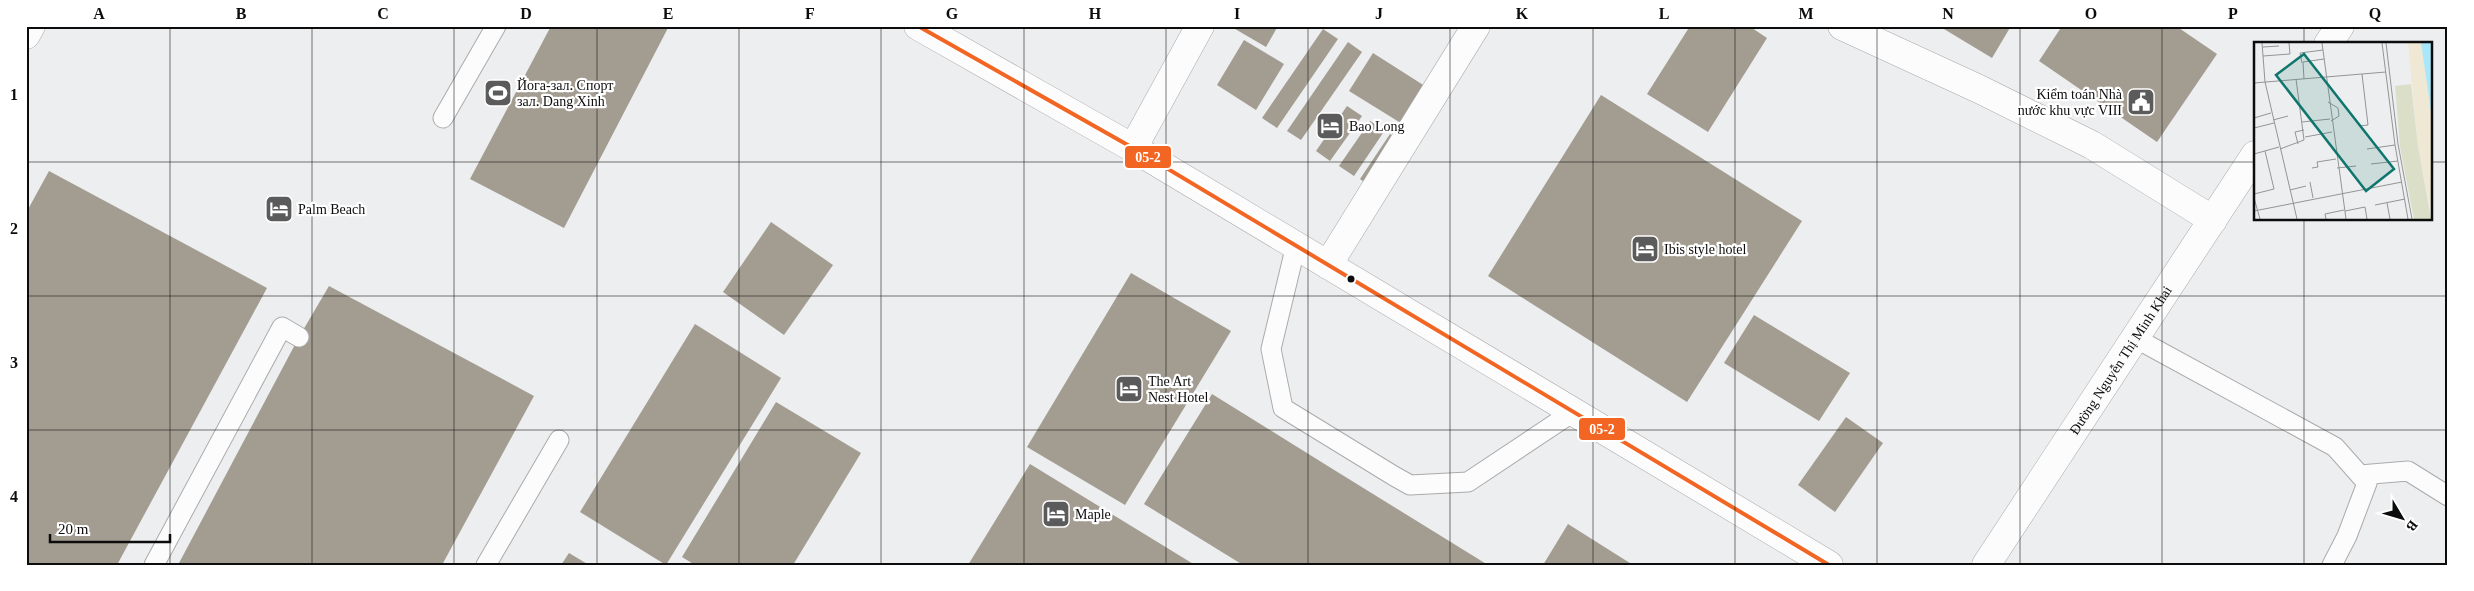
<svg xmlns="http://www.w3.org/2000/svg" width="2474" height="591" viewBox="0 0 2474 591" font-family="Georgia,serif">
	<rect width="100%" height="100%" fill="#edeeef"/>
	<g fill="#a39c91">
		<path d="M551 26H669L564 228 470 179Z"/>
		<path d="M1230 26H1278L1266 47Z"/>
		<path d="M1690 26H1749L1767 38 1708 132 1647 94Z"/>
		<path d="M1939 26H2011L1992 58Z"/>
		<path d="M2062 26H2176L2217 54 2157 142 2039 61Z"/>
		<path d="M1323 29 1338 39 1277 128 1262 118Z"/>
		<path d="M1244 40 1284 64 1256 110 1217 85Z"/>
		<path d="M1348 42 1362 52 1301 140 1287 131Z"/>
		<path d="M1373 53 1428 88 1404 125 1349 91Z"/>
		<path d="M1601 95 1802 221 1687 402 1488 276Z"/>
		<path d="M1347 106 1362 116 1330 161 1316 151Z"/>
		<path d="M1370 121 1385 130 1354 176 1339 166Z"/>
		<path d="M1390 134 1401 141 1371 187 1360 179Z"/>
		<path d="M49 171 267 288 117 565H26V213Z"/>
		<path d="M771 222 833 265 784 335 723 292Z"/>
		<path d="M1131 273 1231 331 1125 505 1027 447Z"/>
		<path d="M329 286 534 396 442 565H178L299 337Z"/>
		<path d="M1754 315 1850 373 1819 421 1724 363Z"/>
		<path d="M695 324 781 378 666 565 580 512Z"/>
		<path d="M1212 394 1331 468 1488 565H1243L1144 504Z"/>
		<path d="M776 402 861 453 793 565H695L682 557Z"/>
		<path d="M1846 417 1883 443 1835 512 1798 485Z"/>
		<path d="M1030 464 1195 565H968Z"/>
		<path d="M1568 524 1633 565H1543Z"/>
		<path d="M569 553 589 565H561Z"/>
	</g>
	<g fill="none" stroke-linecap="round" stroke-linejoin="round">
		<defs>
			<g id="service">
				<path d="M443 118 496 26"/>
				<path d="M1296 245 1271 349 1283 408 1394 476 1410 485 1468 482 1573 412"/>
				<path d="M2135 338 2335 447 2367 483 2347 536 2332 565"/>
				<path d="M2360 475 2408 471 2448 496"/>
				<path d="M154 565 282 327 299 337"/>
				<path d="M486 565 559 440"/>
			</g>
			<g id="minor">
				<path d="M1842 26 1979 89 2092 145 2213 220"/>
				<path d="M1133 148 1200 26"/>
				<path d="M1328 265 1476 26"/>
			</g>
			<g id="tertiary">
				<path d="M918 26 1133 148 1829 565"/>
				<path d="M26 35 31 26"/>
				<path d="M2328 44 2340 26"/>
				<path id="s1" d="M1986 565 2255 155"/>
			</g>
		</defs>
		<use href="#service" stroke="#ababac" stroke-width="21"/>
		<use href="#minor" stroke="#ababac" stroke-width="29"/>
		<use href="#tertiary" stroke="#ababac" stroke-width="29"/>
		<use href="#service" stroke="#fcfcfd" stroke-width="19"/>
		<use href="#minor" stroke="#fcfcfd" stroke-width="28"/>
		<use href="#tertiary" stroke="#fcfcfd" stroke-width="28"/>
		<defs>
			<path id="bus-1" d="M918 26 1133 148 1829 565"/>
		</defs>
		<use href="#bus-1" stroke="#fff" stroke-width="8"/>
		<use href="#bus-1" stroke="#f26522" stroke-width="4"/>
	</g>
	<path fill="none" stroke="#0c0c0d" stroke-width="1" stroke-opacity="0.55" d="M170 26V565M312 26V565M454 26V565M597 26V565M739 26V565M881 26V565M1024 26V565M1166 26V565M1308 26V565M1450 26V565M1593 26V565M1735 26V565M1877 26V565M2020 26V565M2162 26V565M2304 26V44M26 162H2255M2430 162H2448M2304 219V565M26 296H2448M26 430H2448"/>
	<defs>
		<symbol id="stadium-square" viewBox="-11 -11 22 22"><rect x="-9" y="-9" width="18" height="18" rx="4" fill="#5b5b5c" stroke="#fff"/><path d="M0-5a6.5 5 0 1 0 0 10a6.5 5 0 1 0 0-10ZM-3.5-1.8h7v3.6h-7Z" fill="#fff"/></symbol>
		<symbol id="civic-square" viewBox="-11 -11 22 22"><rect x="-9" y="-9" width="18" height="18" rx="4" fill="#5b5b5c" stroke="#fff"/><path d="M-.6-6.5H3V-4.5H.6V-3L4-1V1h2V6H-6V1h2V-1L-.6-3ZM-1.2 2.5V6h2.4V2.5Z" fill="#fff"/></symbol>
		<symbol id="hotel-square" viewBox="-11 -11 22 22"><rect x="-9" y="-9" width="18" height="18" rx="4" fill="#5b5b5c" stroke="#fff"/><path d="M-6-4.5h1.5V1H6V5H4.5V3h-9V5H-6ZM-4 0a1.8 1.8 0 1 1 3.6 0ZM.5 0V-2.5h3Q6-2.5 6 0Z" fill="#fff"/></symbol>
	</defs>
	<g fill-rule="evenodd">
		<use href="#stadium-square" x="482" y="77" width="32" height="32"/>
		<use href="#civic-square" x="2125" y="86" width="32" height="32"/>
		<use href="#hotel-square" x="1314" y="110" width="32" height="32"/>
		<use href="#hotel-square" x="263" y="193" width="32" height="32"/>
		<use href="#hotel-square" x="1629" y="233" width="32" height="32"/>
		<use href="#hotel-square" x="1113" y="373" width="32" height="32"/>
		<use href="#hotel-square" x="1040" y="498" width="32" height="32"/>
	</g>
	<circle fill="#0c0c0d" stroke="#fff" stroke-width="2" cx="1351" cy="279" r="4.5"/>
	<g text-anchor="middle" stroke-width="4.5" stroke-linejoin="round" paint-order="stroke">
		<g font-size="14" fill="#0c0c0d" stroke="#fff" text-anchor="start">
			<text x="517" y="90">Йога-зал. Спорт<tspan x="517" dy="16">зал. Dang Xinh</tspan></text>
			<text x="2122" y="99" text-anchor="end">Kiểm toán Nhà<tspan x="2122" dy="16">nước khu vực VIII</tspan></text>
			<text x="1349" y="131">Bao Long</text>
			<text x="298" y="214">Palm Beach</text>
			<text x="1664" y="254">Ibis style hotel</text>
			<text x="1148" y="386">The Art<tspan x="1148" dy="16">Nest Hotel</tspan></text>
			<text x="1075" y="519">Maple</text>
		</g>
		<g font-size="14" fill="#0c0c0d" stroke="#fff">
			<text dy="5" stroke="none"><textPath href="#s1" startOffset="245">Đường Nguyễn Thị Minh Khai</textPath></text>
		</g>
	</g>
	<g transform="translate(2254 42)">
		<rect width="178" height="178" fill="#edeeef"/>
		<path d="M154 1H167L177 69V170L164 104Z" fill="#eee8d5"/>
		<path d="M157 42 164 104 177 177H160L146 105 141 44Z" fill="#dbdfc7"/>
		<path d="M167 1H177V69Z" fill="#aae8f9"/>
		<path fill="none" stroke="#939495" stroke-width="1" d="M8 1 11 40 43 177M68 1 92 177M128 1 141 103 154 177M132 1 144 102 158 177M9 5 25 4M9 14 36 12 35 1M48 21 46 11 69 8M50 37 49 20 70 17M0 41 132 30M74 60 84 66 85 74 77 79M0 76 17 71M19 78 34 74M48 80 76 77M105 84 114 83 108 32M0 86 20 81M51 95 78 90M44 102 41 90 50 88M26 107 50 98 42 37M113 107 141 103M0 112 25 105M117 122 144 119M58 126 64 125 63 120 82 117M83 126 102 124M56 140 59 156M36 148 52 144M0 152 20 147 11 109M0 156 6 177M133 161 136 177M121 163 151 157M0 169 148 140M91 169 111 165 113 177M72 177 71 172 90 168"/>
		<path fill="#0f766e" fill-opacity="0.15" stroke="#0f766e" stroke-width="2.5" d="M50 12 140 127 112 149 22 33Z"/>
		<rect width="178" height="178" fill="none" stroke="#0c0c0d" stroke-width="2.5"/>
	</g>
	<g stroke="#fff" stroke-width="2">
		<rect x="1124" y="145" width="48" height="24" rx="5" fill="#f26522"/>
		<rect x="1578" y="417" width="48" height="24" rx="5" fill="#f26522"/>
	</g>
	<g font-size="14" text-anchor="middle" font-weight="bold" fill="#fff">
		<text x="1148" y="162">05-2</text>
		<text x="1602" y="434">05-2</text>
	</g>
	<rect width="2474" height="591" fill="none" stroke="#ffffff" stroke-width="55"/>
	<g transform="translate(2402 518) rotate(128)" stroke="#ffffff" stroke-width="4" paint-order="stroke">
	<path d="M0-4L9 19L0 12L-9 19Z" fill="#0c0c0d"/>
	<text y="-8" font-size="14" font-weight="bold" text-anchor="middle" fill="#0c0c0d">B</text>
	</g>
	<path d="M50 534v8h120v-8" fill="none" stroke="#0c0c0d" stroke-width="2.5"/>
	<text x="58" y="534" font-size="15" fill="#0c0c0d" stroke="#ffffff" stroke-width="4" paint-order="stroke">20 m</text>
	<rect x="28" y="28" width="2418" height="536" fill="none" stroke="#0c0c0d" stroke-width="2"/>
	<g font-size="16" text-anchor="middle" font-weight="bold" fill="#0c0c0d">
		<text x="99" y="19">A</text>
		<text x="241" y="19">B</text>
		<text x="383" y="19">C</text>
		<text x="526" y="19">D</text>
		<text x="668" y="19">E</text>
		<text x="810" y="19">F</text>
		<text x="952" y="19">G</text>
		<text x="1095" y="19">H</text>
		<text x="1237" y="19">I</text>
		<text x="1379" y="19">J</text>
		<text x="1522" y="19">K</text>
		<text x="1664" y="19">L</text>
		<text x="1806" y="19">M</text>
		<text x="1948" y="19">N</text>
		<text x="2091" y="19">O</text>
		<text x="2233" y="19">P</text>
		<text x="2375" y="19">Q</text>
		<text x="14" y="100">1</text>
		<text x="14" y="234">2</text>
		<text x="14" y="368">3</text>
		<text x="14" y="502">4</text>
	</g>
</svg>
